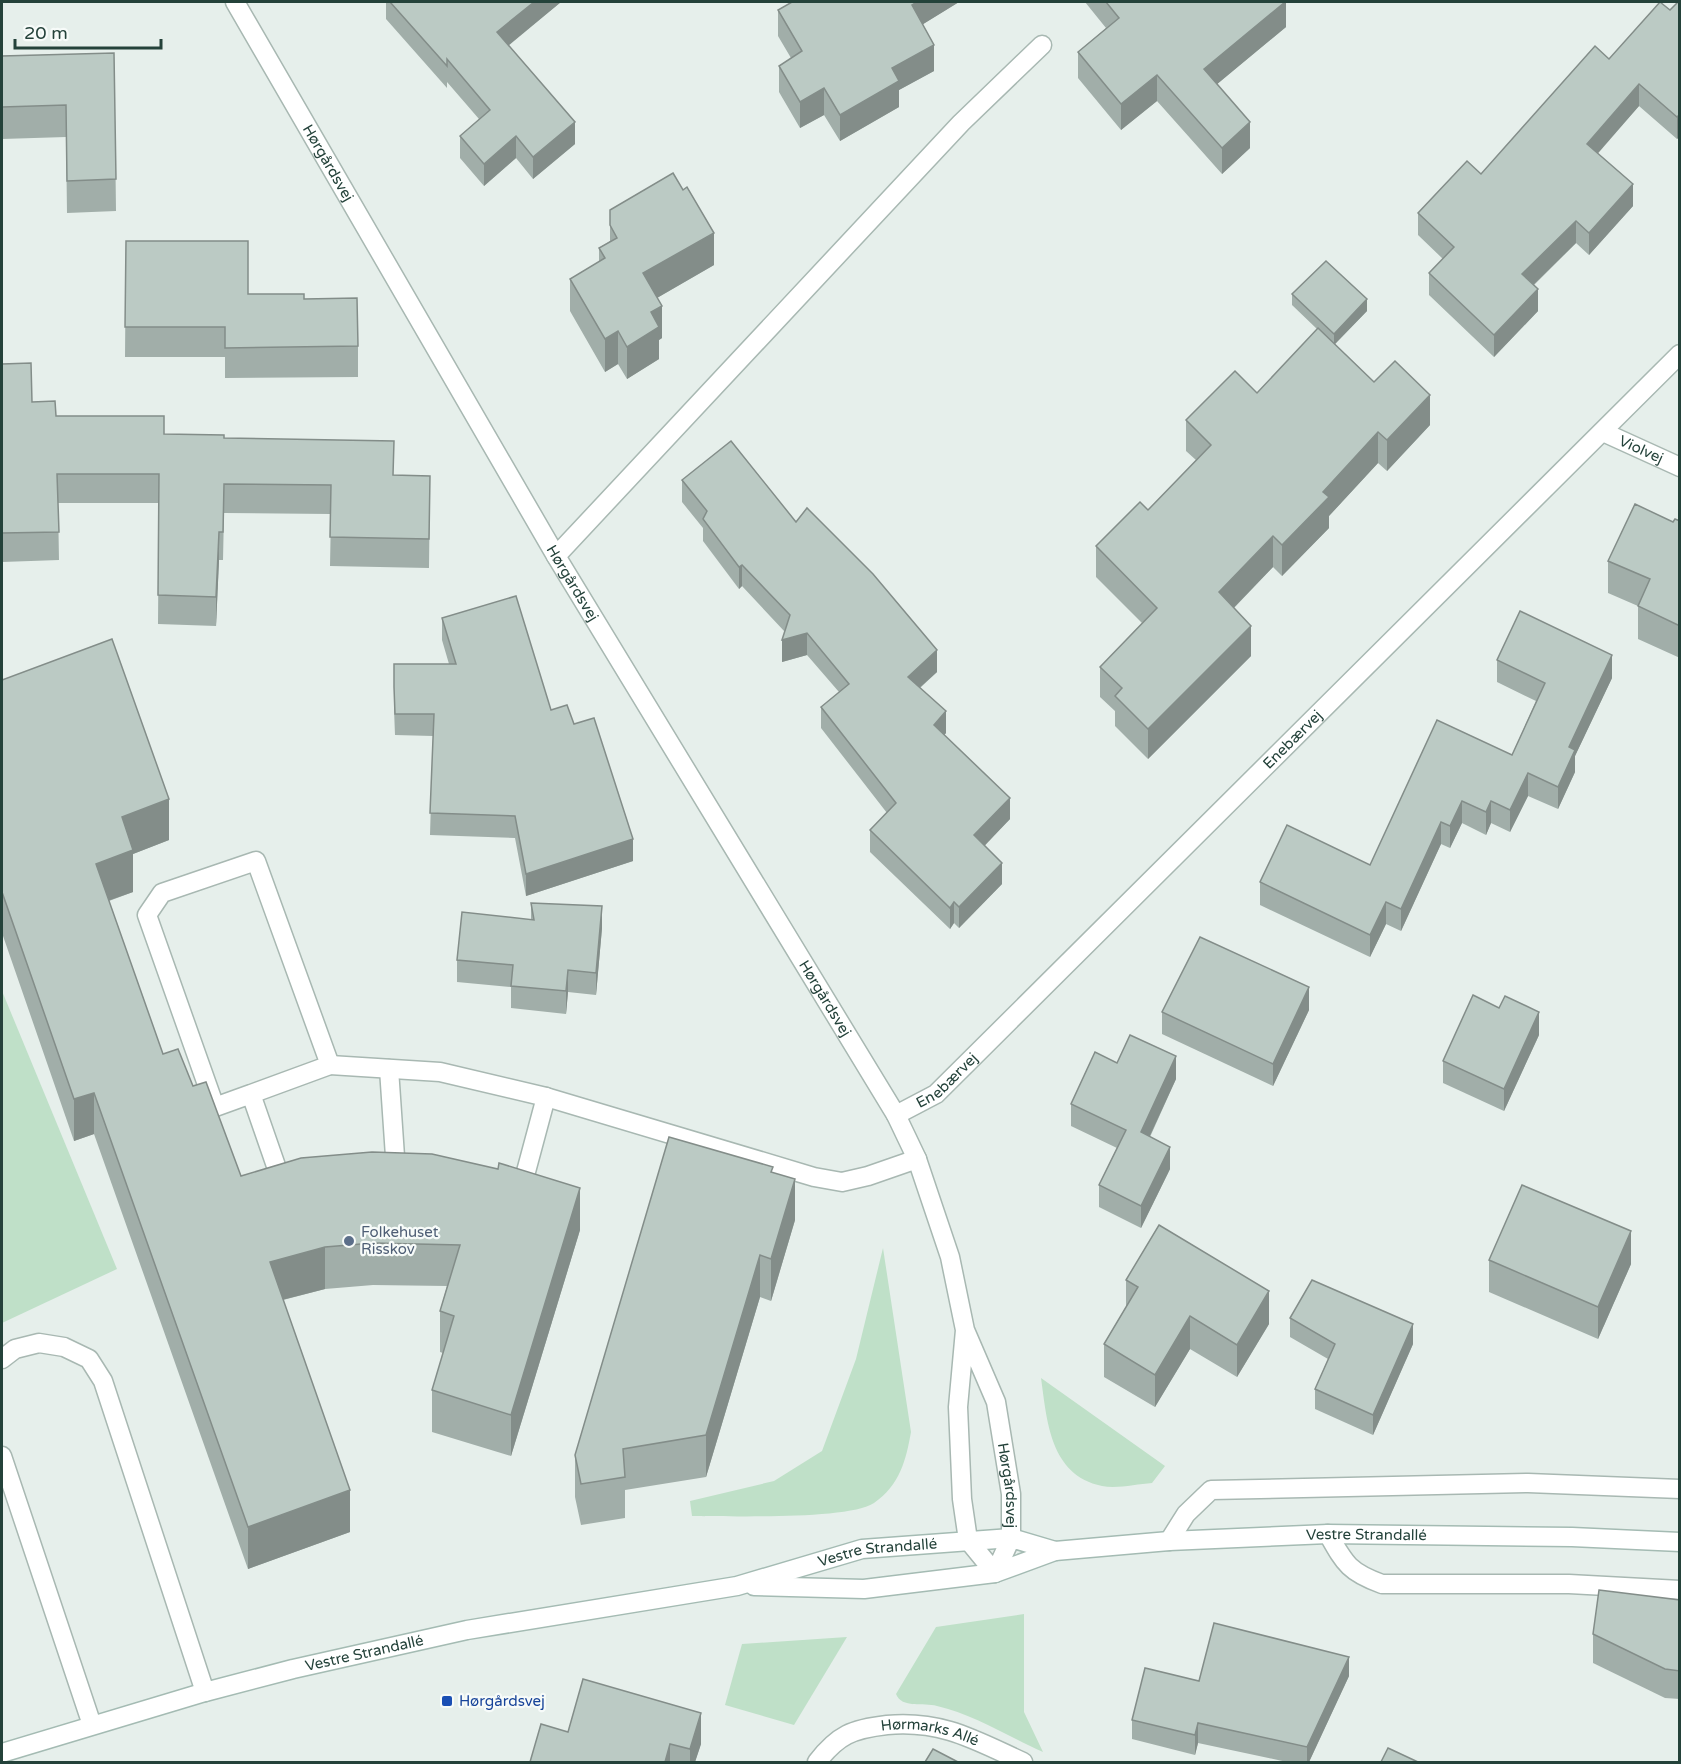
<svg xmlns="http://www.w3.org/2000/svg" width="1681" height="1764" viewBox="0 0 1681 1764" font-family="'Varela Round',sans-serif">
	<rect width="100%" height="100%" fill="#e6efeb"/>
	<g fill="#bfe0c8">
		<path d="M2 991 117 1269 2 1323Z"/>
		<path d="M883 1248 911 1432C906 1460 900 1485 874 1503 849 1520 727 1516 692 1516L690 1501 774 1481 822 1451 856 1359Z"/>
		<path d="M1041 1378 1165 1466 1152 1483C1137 1484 1117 1489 1102 1486 1050 1475 1047 1421 1041 1378Z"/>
		<path d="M1024 1614V1712L1043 1752C1009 1737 973 1714 937 1706 923 1702 902 1709 896 1694L936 1627Z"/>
		<path d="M847 1637 794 1725 725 1705 742 1644Z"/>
	</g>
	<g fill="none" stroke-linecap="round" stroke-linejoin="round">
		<defs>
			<g id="lane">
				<path d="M556 556 961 123 1042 45"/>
				<path d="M389 1069 396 1171"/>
				<path d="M251 1094 330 1065 256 861 162 893 147 915 215 1107 251 1094 284 1189"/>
				<path d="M520 1194 546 1097"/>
				<path d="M2 1359 15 1349 39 1343 64 1347 89 1359 103 1381 205 1692"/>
				<path d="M2 1456 92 1725"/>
				<path d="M1328 1534C1345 1564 1349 1572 1382 1584H1569L1680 1590"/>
				<path d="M1169 1541 1186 1514 1211 1490 1528 1483 1680 1489"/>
			</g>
			<g id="street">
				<path id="s1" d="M235 2 556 556 896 1115 917 1159 950 1257 965 1330 996 1402 1011 1494V1538L995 1573 968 1540 962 1499 958 1407 965 1330"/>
				<path id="s2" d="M1603 432 1680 467"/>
				<path d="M330 1065 440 1072 546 1097 814 1177 842 1182 868 1176 917 1159"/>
				<path id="s3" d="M896 1115 936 1094 1680 354"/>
				<path id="s4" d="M817 1762C838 1735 852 1729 887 1725 942 1720 975 1740 1023 1762"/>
			</g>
			<g id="secondary">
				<path id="s5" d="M754 1586 864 1589 995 1573 1055 1551 1169 1541 1328 1534 1572 1537 1680 1542"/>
				<path id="s6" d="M2 1753 205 1692 293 1669 467 1630 737 1586 862 1549 1011 1538 1055 1551"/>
			</g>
		</defs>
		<use href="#lane" stroke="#a8b8b2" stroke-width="21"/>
		<use href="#street" stroke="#a8b8b2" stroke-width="21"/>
		<use href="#secondary" stroke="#a4bbb3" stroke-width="21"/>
		<use href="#lane" stroke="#fff" stroke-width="18"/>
		<use href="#street" stroke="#fff" stroke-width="18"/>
		<use href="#secondary" stroke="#fff" stroke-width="18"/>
	</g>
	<g fill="#a1aea9">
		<path d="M386 2H561L508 45 575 144 533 179 516 158 484 186 460 158V136L479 119 447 82V88L386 19Z"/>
		<path d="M792 2H959L923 24 934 71 899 90V107L840 141 824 115 800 128 779 92V66L791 58 778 36V10Z"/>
		<path d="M1085 2H1286V27L1217 84 1250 148 1222 174 1157 101 1121 130 1078 78V52L1106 28Z"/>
		<path d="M1680 2V136L1677 139 1639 106 1597 153 1633 206 1589 255 1576 243 1534 285 1538 311 1494 357 1429 295V273L1443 259 1418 235V213L1481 174 1609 59 1670 10Z"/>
		<path d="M114 53 116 211 67 213 66 137 2 139V56Z"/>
		<path d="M610 210 714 265 657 298 662 338 659 340V359L627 379 618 364 605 372 570 311V279L599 262V248L610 241Z"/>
		<path d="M126 241 248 294 304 299 358 346V377L225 378V357H125Z"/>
		<path d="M1292 294 1367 311 1335 344 1374 382 1430 425 1387 471 1378 463 1329 516V528L1282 576 1273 567 1234 608 1251 656 1148 759 1115 726V711L1100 697V667L1142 623 1096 577V546L1148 510 1196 460 1186 451V420L1257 393 1317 329 1292 305Z"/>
		<path d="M2 364 32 402 56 416 164 434 224 438 394 475 430 476 429 568 330 566 331 514 224 513 223 560H219L216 626 158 624 159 503H58L59 560 2 562Z"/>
		<path d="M682 480 796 522 937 672 920 688 946 733 944 735 1010 819 984 845 1002 884 959 928 954 923 950 929 870 852V830L887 813 821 728V707L839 692 807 655 782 662 785 632 742 586 739 589 703 541V528L682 502Z"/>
		<path d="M1680 521V658L1638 639V606L1608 593V561L1673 522Z"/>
		<path d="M442 618 551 710 574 724 633 861 526 896 515 838 430 835 433 736 395 735 394 709V664H449L442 640Z"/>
		<path d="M1497 660 1612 678 1575 756V772L1558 809 1528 796 1510 832 1491 823 1486 835 1462 823 1450 848 1441 844 1401 931 1386 924 1370 957 1260 905V882L1370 865 1512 755 1536 701 1497 682Z"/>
		<path d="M2 680 169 840 133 854V892L109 901 163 1054 193 1086 241 1176 580 1230 511 1456 432 1432V1390L443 1353 440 1352V1311L447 1286 373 1285 325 1289 283 1300 350 1532 248 1569 94 1134 74 1141 2 933Z"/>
		<path d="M531 903 602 928 596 995 568 992 566 1014 511 1008V987L457 982V960L531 920Z"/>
		<path d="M1309 1010 1273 1086 1162 1034V1012Z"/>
		<path d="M1539 1035 1504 1111 1443 1083V1061Z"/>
		<path d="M1117 1063 1176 1079 1150 1137 1170 1169 1141 1228 1099 1207V1185L1117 1148 1071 1126V1104Z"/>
		<path d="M773 1173 795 1220 771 1301 760 1297 706 1477 625 1490V1518L581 1525 575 1497V1455Z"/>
		<path d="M1489 1260 1631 1264 1598 1339 1489 1292Z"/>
		<path d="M1126 1280 1269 1324 1237 1377 1190 1349 1155 1407 1104 1377V1344L1126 1307Z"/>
		<path d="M1290 1318 1413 1344 1373 1435 1315 1409V1389L1328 1359 1290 1337Z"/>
		<path d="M1680 1600V1699L1665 1698 1593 1663V1634Z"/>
		<path d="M1349 1676 1309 1762H1287L1198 1743 1195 1755 1132 1739V1720L1199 1681Z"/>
		<path d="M568 1732 701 1744 695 1762H530Z"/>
	</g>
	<g fill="#838d89">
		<path d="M534 2H561L497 55V32Z"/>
		<path d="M917 2H959L912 31V5Z"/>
		<path d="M1285 2H1286V27L1204 95V69Z"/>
		<path d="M934 45V71L899 90V107L840 141V115L892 68Z"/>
		<path d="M1157 75V101L1121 130V104Z"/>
		<path d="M1639 84V106L1587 166V144Z"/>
		<path d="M824 88V115L800 128V102Z"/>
		<path d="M1680 114V136L1677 139V117Z"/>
		<path d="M575 122V144L533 179V157Z"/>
		<path d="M1250 122V148L1222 174V148Z"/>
		<path d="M516 136V158L484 186V164Z"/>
		<path d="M1633 184V206L1589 255V233Z"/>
		<path d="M1576 221V243L1522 296V274Z"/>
		<path d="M714 233V265L643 306V273Z"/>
		<path d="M1538 289V311L1494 357V335Z"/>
		<path d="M1367 299V311L1334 345V334Z"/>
		<path d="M662 306V338L659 340V359L627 379V347L651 312Z"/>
		<path d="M618 331V364L605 372V339Z"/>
		<path d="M1430 395V425L1387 471V440Z"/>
		<path d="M1378 432V463L1329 516V528L1282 576V545L1323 492Z"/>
		<path d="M219 532V560L216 626V597Z"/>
		<path d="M1273 536V567L1219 623V592Z"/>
		<path d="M742 565V586L739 589V567Z"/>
		<path d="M1251 626V656L1148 759V729Z"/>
		<path d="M807 633V655L782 662V640Z"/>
		<path d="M937 650V672L908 698V677Z"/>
		<path d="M1612 655V678L1575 756V772L1558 809V787L1569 747Z"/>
		<path d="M946 711V733L934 747V725Z"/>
		<path d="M1528 773V796L1510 832V810Z"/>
		<path d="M1010 798V819L974 857V835Z"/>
		<path d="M169 799V840L133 854V892L96 905V864L122 817Z"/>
		<path d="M1462 801V823L1450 848V826Z"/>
		<path d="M1491 801V823L1486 835V812Z"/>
		<path d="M1441 822V844L1401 931V909Z"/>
		<path d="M633 839V861L526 896V874Z"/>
		<path d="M1002 863V884L959 928V907Z"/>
		<path d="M954 902V923L950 929V908Z"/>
		<path d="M1386 902V924L1370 957V935Z"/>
		<path d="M602 906V928L596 995V973Z"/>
		<path d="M568 970V992L566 1014V991Z"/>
		<path d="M1309 987V1010L1273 1086V1064Z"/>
		<path d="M1539 1012V1035L1504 1111V1089Z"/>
		<path d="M1176 1056V1079L1141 1155V1132Z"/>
		<path d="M94 1093V1134L74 1141V1099Z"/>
		<path d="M1170 1147V1169L1141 1228V1206Z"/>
		<path d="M795 1179V1220L771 1301V1259Z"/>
		<path d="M580 1188V1230L511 1456V1415Z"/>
		<path d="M1631 1231V1264L1598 1339V1307Z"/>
		<path d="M325 1247V1289L270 1303V1262Z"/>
		<path d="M760 1255V1297L706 1477V1435Z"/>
		<path d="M1269 1291V1324L1237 1377V1345Z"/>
		<path d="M1190 1316V1349L1155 1407V1375Z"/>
		<path d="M1413 1324V1344L1373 1435V1415Z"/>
		<path d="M350 1490V1532L248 1569V1527Z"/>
		<path d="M1349 1657V1676L1309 1762H1307V1747Z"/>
		<path d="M701 1713V1744L695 1762H690V1749Z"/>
		<path d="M1198 1723V1743L1195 1755V1735Z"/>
		<path d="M670 1744V1762H665Z"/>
	</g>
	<g fill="#bbcac4" stroke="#838d89" stroke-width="1.5">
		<path d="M390 2H534L497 32 575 122 533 157 516 136 484 164 460 136 490 110 447 59V66Z"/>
		<path d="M792 2H917L912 5 934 45 892 68 899 81 840 115 824 88 800 102 779 66 802 51 778 10Z"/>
		<path d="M1106 2H1285L1204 69 1250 122 1222 148 1157 75 1121 104 1078 52 1119 18Z"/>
		<path d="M1660 2 1670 10 1678 2H1680V114L1677 117 1639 84 1587 144 1633 184 1589 233 1576 221 1522 274 1538 289 1494 335 1429 273 1454 247 1418 213 1467 161 1481 174 1595 46 1609 59Z"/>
		<path d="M114 53 116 179 67 181 66 105 2 107V56Z"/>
		<path d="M673 173 683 190 687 187 714 233 643 273 662 306 651 312 659 327 627 347 618 331 605 339 570 279 605 258 599 248 617 238 610 225V210Z"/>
		<path d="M126 241H248V294H304V299L357 298 358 346 225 348V327H125Z"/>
		<path d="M1326 261 1367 299 1334 334 1292 294Z"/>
		<path d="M1318 328 1374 382 1395 361 1430 395 1387 440 1378 432 1323 492 1329 497 1282 545 1273 536 1219 592 1251 626 1148 729 1115 696 1122 688 1100 667 1157 608 1096 546 1140 502 1148 510 1211 445 1186 420 1235 371 1257 393Z"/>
		<path d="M31 363 32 402 55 401 56 416H164V434L224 435V438L394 441 393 475 430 476 429 539 330 537 331 485 224 484 223 532H219L216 597 158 595 159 474H57L59 532 2 533V364Z"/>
		<path d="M731 441 796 522 807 508 873 574 937 650 908 677 946 711 934 725 1010 798 974 835 1002 863 959 907 954 902 950 908 870 830 896 803 821 707 849 684 807 633 782 640 790 615 742 565 739 567 703 519 707 511 682 480Z"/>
		<path d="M1635 504 1673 522 1675 519 1680 521V626L1638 606 1650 579 1608 561Z"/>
		<path d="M516 596 551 710 567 705 574 724 594 718 633 839 526 874 515 816 430 813 434 714H395L394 687V664H456L442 618Z"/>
		<path d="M1520 611 1612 655 1569 747 1575 750 1558 787 1528 773 1510 810 1491 801 1486 812 1462 801 1450 826 1441 822 1401 909 1386 902 1370 935 1260 882 1287 825 1370 865 1437 720 1512 755 1545 683 1497 660Z"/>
		<path d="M112 639 169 799 122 817 133 850 96 864 163 1054 178 1049 193 1086 206 1082 241 1176 301 1158 372 1152 432 1154 498 1169 499 1163 580 1188 511 1415 432 1390 454 1316 440 1311 460 1245 373 1243 325 1247 270 1262 350 1490 248 1527 94 1093 74 1099 2 892V680Z"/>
		<path d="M531 903 602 906 596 973 568 970 566 991 511 986 513 965 457 960 462 912 534 920Z"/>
		<path d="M1200 937 1309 987 1273 1064 1162 1012Z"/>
		<path d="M1473 995 1499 1008 1505 996 1539 1012 1504 1089 1443 1061Z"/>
		<path d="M1130 1035 1176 1056 1141 1132 1170 1147 1141 1206 1099 1185 1126 1130 1071 1104 1095 1052 1117 1063Z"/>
		<path d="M669 1137 773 1167 771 1172 795 1179 771 1259 760 1255 706 1435 623 1449 625 1477 581 1484 575 1455Z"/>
		<path d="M1522 1185 1631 1231 1598 1307 1489 1260Z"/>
		<path d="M1159 1225 1269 1291 1237 1345 1190 1316 1155 1375 1104 1344 1138 1287 1126 1280Z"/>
		<path d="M1312 1280 1413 1324 1373 1415 1315 1389 1335 1344 1290 1318Z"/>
		<path d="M1599 1590 1680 1600V1671L1665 1669 1593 1634Z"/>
		<path d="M1214 1623 1349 1657 1307 1747 1198 1723 1195 1735 1132 1720 1145 1668 1199 1681Z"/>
		<path d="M583 1679 701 1713 690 1749 670 1744 665 1762H530L541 1724 568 1732Z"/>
		<path d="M1388 1748 1418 1762H1381Z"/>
		<path d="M933 1749 958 1762H925Z"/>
	</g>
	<circle fill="#5c6f8a" stroke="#f7fbf9" stroke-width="2" cx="349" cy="1241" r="6"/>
	<rect fill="#1a4fb4" stroke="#f7fbf9" stroke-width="2" x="441" y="1695" width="12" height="12" rx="3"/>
	<g text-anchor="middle" stroke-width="4.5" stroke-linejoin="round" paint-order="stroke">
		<g font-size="15" fill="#24423a" stroke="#f7fbf9">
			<text dy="5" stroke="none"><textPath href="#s1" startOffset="186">Hørgårdsvej</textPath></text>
			<text dy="5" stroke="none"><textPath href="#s2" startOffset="42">Violvej</textPath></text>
			<text dy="5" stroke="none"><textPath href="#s1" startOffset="672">Hørgårdsvej</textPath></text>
			<text dy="5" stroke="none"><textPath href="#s3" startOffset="548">Enebærvej</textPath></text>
			<text dy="5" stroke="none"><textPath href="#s1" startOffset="1158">Hørgårdsvej</textPath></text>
			<text dy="5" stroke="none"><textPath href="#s3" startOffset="62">Enebærvej</textPath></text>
			<text dy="5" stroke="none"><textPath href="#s1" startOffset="1684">Hørgårdsvej</textPath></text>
			<text dy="5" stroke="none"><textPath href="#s5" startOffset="618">Vestre Strandallé</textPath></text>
			<text dy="5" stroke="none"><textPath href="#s6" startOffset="900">Vestre Strandallé</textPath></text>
			<text dy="5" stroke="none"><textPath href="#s6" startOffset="376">Vestre Strandallé</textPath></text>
			<text dy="5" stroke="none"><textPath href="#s4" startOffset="126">Hørmarks Allé</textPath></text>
		</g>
		<g font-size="15" fill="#4e5e75" stroke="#f7fbf9" text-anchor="start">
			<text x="361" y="1237">Folkehuset<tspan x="361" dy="17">Risskov</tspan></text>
		</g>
		<g font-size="15" fill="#164399" stroke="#f7fbf9" text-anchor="start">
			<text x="459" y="1706">Hørgårdsvej</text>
		</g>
	</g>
	<rect width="1681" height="1764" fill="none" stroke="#24423a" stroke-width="6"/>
	<path d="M15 39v9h146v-9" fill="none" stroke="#24423a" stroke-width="3"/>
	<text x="24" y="39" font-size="18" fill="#24423a" stroke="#f7fbf9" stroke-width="4.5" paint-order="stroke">20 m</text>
</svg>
